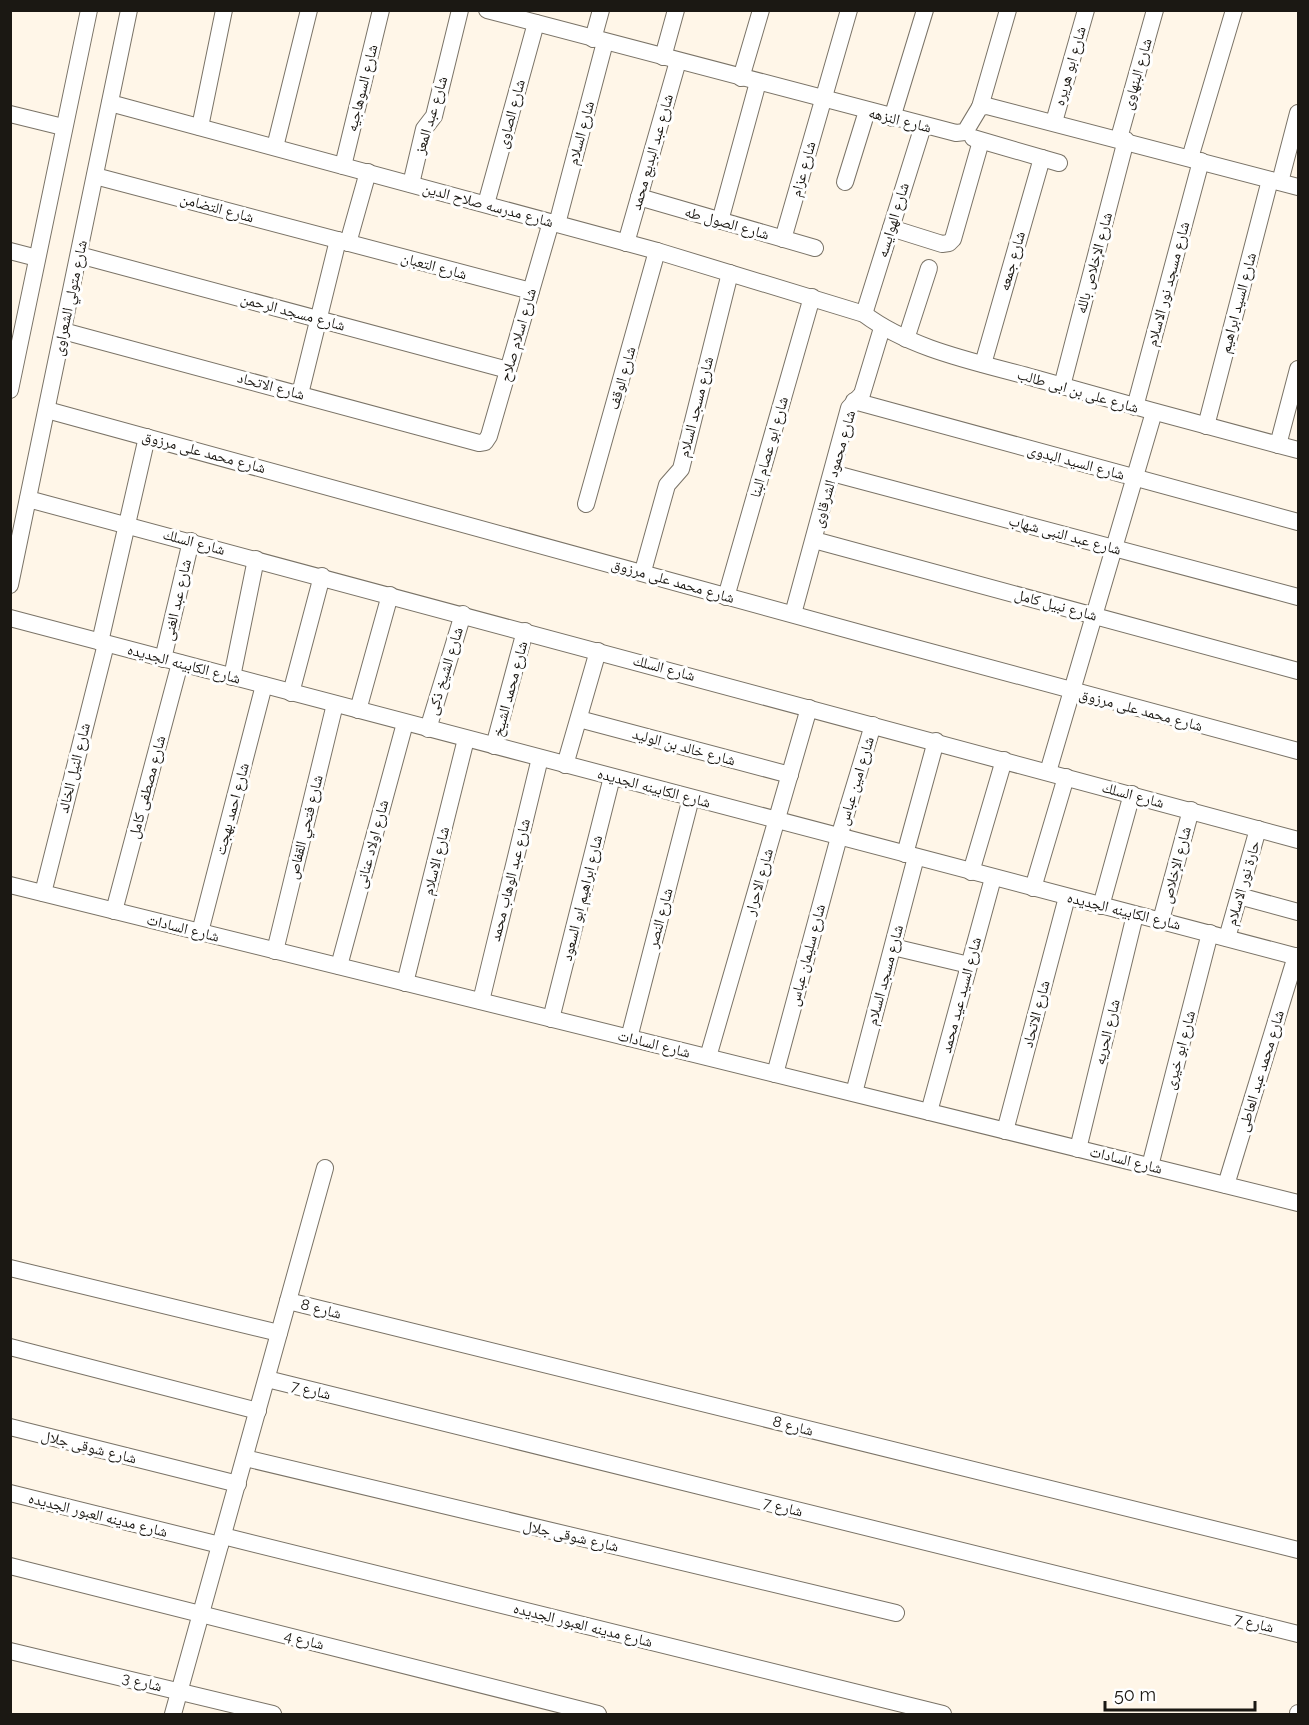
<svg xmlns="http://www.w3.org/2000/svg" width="1309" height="1725" viewBox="0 0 1309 1725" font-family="Raleway,'Noto Naskh Arabic',sans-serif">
	<rect width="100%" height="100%" fill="#fff6e8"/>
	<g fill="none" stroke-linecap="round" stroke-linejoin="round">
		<defs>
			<g id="street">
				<path d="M487 10 956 133 965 132 980 107 987 106 1298 187"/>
				<path d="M593 39 601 10"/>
				<path d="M663 57 676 10"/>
				<path d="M741 78 761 10"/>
				<path d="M110 103 657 251 864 314C912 350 977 362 1034 378 1122 403 1210 427 1298 450"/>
				<path d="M980 107 1008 10"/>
				<path d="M10 114 63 127"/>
				<path d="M892 118 925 10"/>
				<path d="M1054 122 1086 10"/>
				<path d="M200 127 224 10"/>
				<path d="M973 138 1059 163"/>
				<path d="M1119 138 1155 10"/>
				<path d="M275 147 309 10"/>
				<path d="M1190 158 1234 10"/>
				<path d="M343 166 381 10"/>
				<path d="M95 176 531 291"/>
				<path d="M845 182 867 111"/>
				<path d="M1280 182 1298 113"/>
				<path d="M411 184 424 129 434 116 460 10"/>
				<path d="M639 197 815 248"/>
				<path d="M486 204 536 23"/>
				<path d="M720 221 758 82"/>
				<path d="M557 224 605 42"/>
				<path d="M891 228 942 244 949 243 953 239 981 141"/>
				<path d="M783 239 849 10"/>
				<path d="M348 243 368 172"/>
				<path d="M626 243 678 61"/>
				<path d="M10 251 37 258"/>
				<path d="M79 255 508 370"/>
				<path d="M864 314 923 126"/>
				<path d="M63 331 479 443 485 442 489 436 551 222"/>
				<path d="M906 339 929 268"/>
				<path d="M983 364 1042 158"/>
				<path d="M1062 386 1126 140"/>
				<path d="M10 390 89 10"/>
				<path d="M300 394 338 240"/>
				<path d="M854 401 1298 522"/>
				<path d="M1135 407 1201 161"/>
				<path d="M47 410C464 522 880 641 1298 751"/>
				<path d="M1206 426 1270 180"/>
				<path d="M1278 445 1298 369"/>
				<path d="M832 473 1298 597"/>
				<path d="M28 499 1298 840"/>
				<path d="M586 504 657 251"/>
				<path d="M814 540 1298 671"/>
				<path d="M643 571 667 485 681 469 730 273"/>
				<path d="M10 585 129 10"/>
				<path d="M726 597 812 297"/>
				<path d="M793 614 849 408 862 394 882 328"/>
				<path d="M10 618 1298 957"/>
				<path d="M100 642 147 437"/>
				<path d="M163 659 191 541"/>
				<path d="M232 677 256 559"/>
				<path d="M291 693 322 576"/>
				<path d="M358 710 390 595"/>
				<path d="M579 719 790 775"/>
				<path d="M428 729 463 614"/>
				<path d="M494 746 525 631"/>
				<path d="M565 765 598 651"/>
				<path d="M1048 772 1154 412"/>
				<path d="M905 854 936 741"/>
				<path d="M971 872 1004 760"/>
				<path d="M10 885 1298 1203"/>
				<path d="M1033 888 1066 777"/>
				<path d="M43 893 106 644"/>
				<path d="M1239 896 1298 912"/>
				<path d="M1101 906 1132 794"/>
				<path d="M114 911 180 663"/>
				<path d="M1161 920 1191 810"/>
				<path d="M200 932 264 685"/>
				<path d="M1227 938 1258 829"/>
				<path d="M893 947 969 965"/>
				<path d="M275 951 335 704"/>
				<path d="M339 966 405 723"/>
				<path d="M405 983 466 739"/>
				<path d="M481 1001 540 758"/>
				<path d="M551 1019 612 777"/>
				<path d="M629 1038 691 798"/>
				<path d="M708 1057 809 708"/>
				<path d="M775 1074 839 837 873 725"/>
				<path d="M854 1093 916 857"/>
				<path d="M929 1112 993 878"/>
				<path d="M1005 1131 1067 897"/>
				<path d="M1078 1149 1135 915"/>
				<path d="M1150 1166 1210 933"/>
				<path d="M1226 1185 1296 956"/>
				<path d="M10 1268 279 1333"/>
				<path d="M288 1301 1298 1550"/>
				<path d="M10 1347 258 1411"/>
				<path d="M267 1379 1298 1634"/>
				<path d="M10 1427 238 1484"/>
				<path d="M245 1458 896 1613"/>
				<path d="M10 1493 220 1545"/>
				<path d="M223 1536 943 1714"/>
				<path d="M10 1566 598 1714"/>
				<path d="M10 1651 273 1714"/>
				<path d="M173 1714 325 1168"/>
				<path d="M1298 1714V1713"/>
			</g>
		</defs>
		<use href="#street" stroke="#7a7367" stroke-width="18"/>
		<use href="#street" stroke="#fff" stroke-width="16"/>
	</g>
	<g text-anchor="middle" stroke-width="6" stroke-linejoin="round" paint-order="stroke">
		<g font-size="15" fill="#1b1813" stroke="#fff">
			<text transform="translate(1070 66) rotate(-74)" y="5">شارع ابو هريره</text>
			<text transform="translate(1137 74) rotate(-74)" y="5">شارع البنهاوى</text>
			<text transform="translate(362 88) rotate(-76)" y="5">شارع السوهاجيه</text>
			<text transform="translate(511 114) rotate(-75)" y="5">شارع الصاوى</text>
			<text transform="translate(431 115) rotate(-73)" y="5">شارع عبد المعز</text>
			<text transform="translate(900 120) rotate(14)" y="5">شارع النزهه</text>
			<text transform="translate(581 133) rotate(-75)" y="5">شارع السلام</text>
			<text transform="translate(652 152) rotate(-74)" y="5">شارع عبد البديع محمد</text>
			<text transform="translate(803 169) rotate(-74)" y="5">شارع عزام</text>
			<text transform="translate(488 205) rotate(15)" y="5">شارع مدرسه صلاح الدين</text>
			<text transform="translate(217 208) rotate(15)" y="5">شارع التضامن</text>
			<text transform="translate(893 220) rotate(-73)" y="5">شارع الهوايسه</text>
			<text transform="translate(727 223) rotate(16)" y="5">شارع الصول طه</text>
			<text transform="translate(1012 261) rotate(-74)" y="5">شارع جمعه</text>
			<text transform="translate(1094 263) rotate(-75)" y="5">شارع الإخلاص بالله</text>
			<text transform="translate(434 266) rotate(15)" y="5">شارع التعبان</text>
			<text transform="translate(1168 284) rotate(-75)" y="5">شارع مسجد نور الاسلام</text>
			<text transform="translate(70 298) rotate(-78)" y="5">شارع متولي الشعراوى</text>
			<text transform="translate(1238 303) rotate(-75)" y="5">شارع السيد ابراهيم</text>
			<text transform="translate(293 312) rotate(15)" y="5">شارع مسجد الرحمن</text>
			<text transform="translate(518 335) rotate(-74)" y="5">شارع اسلام صلاح</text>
			<text transform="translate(622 378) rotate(-74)" y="5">شارع الوقف</text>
			<text transform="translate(271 386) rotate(15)" y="5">شارع الاتحاد</text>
			<text transform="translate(1078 391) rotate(16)" y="5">شارع على بن ابى طالب</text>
			<text transform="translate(696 407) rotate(-76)" y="5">شارع مسجد السلام</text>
			<text transform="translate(769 447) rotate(-74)" y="5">شارع ابو عصام البنا</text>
			<text transform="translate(204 452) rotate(15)" y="5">شارع محمد على مرزوق</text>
			<text transform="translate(1076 462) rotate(15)" y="5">شارع السيد البدوى</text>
			<text transform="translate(834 469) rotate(-74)" y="5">شارع محمود الشرقاوى</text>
			<text transform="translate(1065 535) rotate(15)" y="5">شارع عبد النبى شهاب</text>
			<text transform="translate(194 542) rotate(15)" y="5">شارع السلك</text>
			<text transform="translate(673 581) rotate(16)" y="5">شارع محمد على مرزوق</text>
			<text transform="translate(177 600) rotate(-77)" y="5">شارع عبد الغنى</text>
			<text transform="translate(1056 605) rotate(15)" y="5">شارع نبيل كامل</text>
			<text transform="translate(184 664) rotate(15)" y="5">شارع الكابينه الجديده</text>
			<text transform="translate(664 668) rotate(15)" y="5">شارع السلك</text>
			<text transform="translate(445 671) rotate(-73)" y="5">شارع الشيخ ذكى</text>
			<text transform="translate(510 689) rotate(-75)" y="5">شارع محمد الشيخ</text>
			<text transform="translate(1141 710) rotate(15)" y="5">شارع محمد على مرزوق</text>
			<text transform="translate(684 747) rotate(15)" y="5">شارع خالد بن الوليد</text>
			<text transform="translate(74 768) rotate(-76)" y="5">شارع النيل الخالد</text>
			<text transform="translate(856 781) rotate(-73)" y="5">شارع امين عباس</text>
			<text transform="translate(147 787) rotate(-75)" y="5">شارع مصطفى كامل</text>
			<text transform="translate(654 788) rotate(15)" y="5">شارع الكابينه الجديده</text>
			<text transform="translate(1133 795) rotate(15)" y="5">شارع السلك</text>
			<text transform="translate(232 809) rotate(-75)" y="5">شارع احمد بهجت</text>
			<text transform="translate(305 827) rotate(-76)" y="5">شارع فتحي القفاص</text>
			<text transform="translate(372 844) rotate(-75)" y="5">شارع اولاد عنانى</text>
			<text transform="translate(436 861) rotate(-76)" y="5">شارع الاسلام</text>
			<text transform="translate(1176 865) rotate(-75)" y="5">شارع الإخلاص</text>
			<text transform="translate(510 880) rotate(-76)" y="5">شارع عبد الوهاب محمد</text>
			<text transform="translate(759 882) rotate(-74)" y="5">شارع الاحرار</text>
			<text transform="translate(1243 883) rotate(-74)" y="5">حارة نور الاسلام</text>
			<text transform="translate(582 898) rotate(-76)" y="5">شارع ابراهيم ابو السعود</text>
			<text transform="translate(1124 911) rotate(14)" y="5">شارع الكابينه الجديده</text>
			<text transform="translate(660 918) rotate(-75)" y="5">شارع النصر</text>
			<text transform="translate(183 928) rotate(14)" y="5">شارع السادات</text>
			<text transform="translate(807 955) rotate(-75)" y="5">شارع سليمان عباس</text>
			<text transform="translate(885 975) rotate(-75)" y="5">شارع مسجد السلام</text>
			<text transform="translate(961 995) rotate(-75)" y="5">شارع السيد عيد محمد</text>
			<text transform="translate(1036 1014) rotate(-75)" y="5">شارع الاتحاد</text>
			<text transform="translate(1107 1032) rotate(-76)" y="5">شارع الحريه</text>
			<text transform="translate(654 1044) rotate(14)" y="5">شارع السادات</text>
			<text transform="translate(1180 1050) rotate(-75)" y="5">شارع ابو خيرى</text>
			<text transform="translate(1261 1071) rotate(-73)" y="5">شارع محمد عبد العاطى</text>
			<text transform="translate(1126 1160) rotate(14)" y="5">شارع السادات</text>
			<text transform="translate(321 1309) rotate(14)" y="5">شارع 8</text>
			<text transform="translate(311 1390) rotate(14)" y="5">شارع 7</text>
			<text transform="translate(793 1426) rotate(14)" y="5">شارع 8</text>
			<text transform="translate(89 1447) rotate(14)" y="5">شارع شوقى جلال</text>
			<text transform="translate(783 1507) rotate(14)" y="5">شارع 7</text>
			<text transform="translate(98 1515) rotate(14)" y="5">شارع مدينه العبور الجديده</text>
			<text transform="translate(571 1536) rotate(13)" y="5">شارع شوقى جلال</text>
			<text transform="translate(1254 1623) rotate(14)" y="5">شارع 7</text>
			<text transform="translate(583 1625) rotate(14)" y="5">شارع مدينه العبور الجديده</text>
			<text transform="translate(304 1640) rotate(14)" y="5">شارع 4</text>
			<text transform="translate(142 1682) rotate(13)" y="5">شارع 3</text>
		</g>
	</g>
	<rect width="1309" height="1725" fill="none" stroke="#1b1813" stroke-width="24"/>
	<path d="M1105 1701v9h150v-9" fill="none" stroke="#1b1813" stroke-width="3"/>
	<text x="1114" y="1701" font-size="18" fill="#1b1813" stroke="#ffffff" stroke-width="4.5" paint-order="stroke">50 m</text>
</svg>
